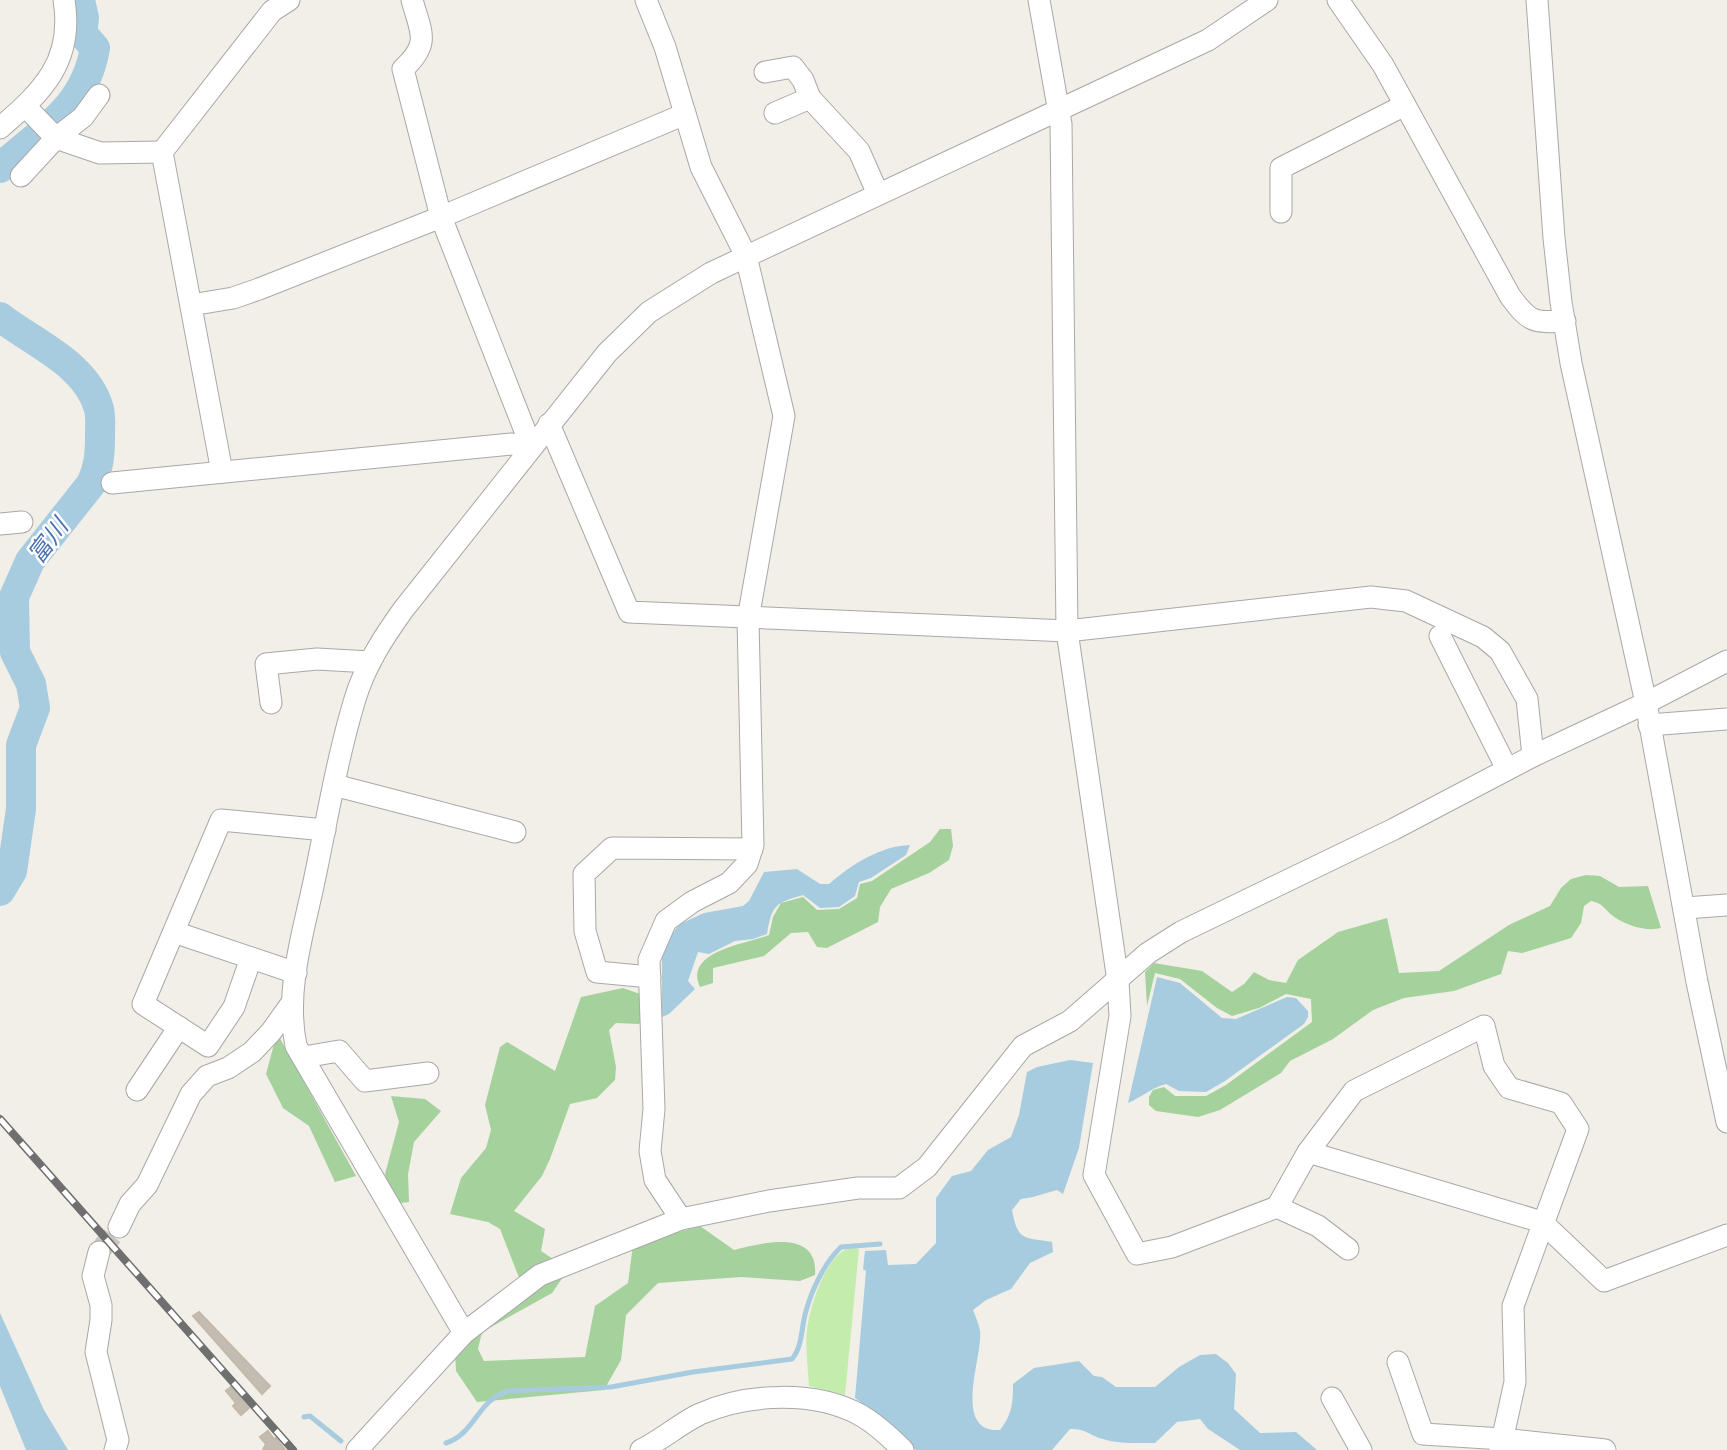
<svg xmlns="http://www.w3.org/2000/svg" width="1727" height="1450" viewBox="0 0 1727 1450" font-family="Roboto,'Noto Sans JP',sans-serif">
	<rect width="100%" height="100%" fill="#f1efe7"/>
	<path fill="#c4ecad" d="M852 1247 859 1249 845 1395 809 1386C808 1368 805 1348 807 1330 810 1307 826 1252 852 1247Z"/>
	<g fill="#a5d19c">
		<path d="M940 829H951L953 846 949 860 929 873 891 889 880 907 878 922 827 948 817 947 808 932 791 933 764 956 713 968V983L700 987C683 951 748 944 769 935L773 917 781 903 803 897 817 910 839 909 857 898 860 884 872 881 930 842Z"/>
		<path d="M1586 875 1600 876 1619 887 1648 886 1661 928C1646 932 1625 925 1613 916 1604 909 1603 903 1591 901L1584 906 1581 923 1571 938 1522 953 1508 951 1501 974 1454 991 1404 998 1373 1010 1333 1039 1290 1061 1281 1073 1220 1110 1198 1117 1156 1111 1149 1105V1097L1153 1090 1164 1087 1175 1096H1206L1226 1085 1312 1022 1311 999 1286 994 1259 1008 1232 1016 1217 1008 1180 979 1155 973 1147 1006 1145 972 1154 963 1202 971 1232 992 1244 984 1254 972 1269 980 1286 983 1298 960 1338 932 1387 918 1399 973 1439 971 1509 925 1550 906 1561 888 1571 879Z"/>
		<path d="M623 988 643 995 645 1015 639 1024 616 1023 609 1030 616 1067 615 1080 597 1098 570 1104 550 1159 542 1176 514 1211 545 1229 541 1251 553 1259 538 1264 520 1280 500 1229 488 1222 450 1214 461 1178 486 1148 491 1130 485 1105 500 1047 507 1042 555 1071 581 997Z"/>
		<path d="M277 1033 356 1176 335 1182 309 1126 283 1108 266 1074Z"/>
		<path d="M391 1096 425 1099 441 1111 414 1142 408 1174 409 1202 401 1203 390 1191 385 1174 399 1122Z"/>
		<path d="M700 1226 734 1250C761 1243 819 1228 815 1275L800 1281 741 1277 658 1283 626 1315 621 1360 604 1390 477 1402 456 1371 455 1354 537 1286 563 1277 552 1293 482 1332 478 1349 484 1361 585 1357 595 1306 628 1283 633 1245Z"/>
	</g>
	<g fill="#a8ccdf">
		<path d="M910 845 906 855 871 878 859 882 855 896 839 907 820 908 803 895C775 903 772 905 767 934L753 939 735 941 709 954 698 952 688 981 695 989 669 1014 662 1017V959L667 940 680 924 704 913 743 906 749 901 764 872 797 869 820 884H829C851 865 880 846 910 845Z"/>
		<path d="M1157 977 1180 983 1222 1018 1236 1019 1287 997 1296 998 1308 1011V1017L1304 1024 1225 1081 1206 1092 1179 1091 1166 1084C1151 1088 1142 1097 1128 1103Z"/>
		<path d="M1070 1060 1093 1063 1079 1148 1063 1194 1057 1190 1033 1197 1021 1199 1012 1210C1018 1242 1024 1237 1052 1242L1053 1252 1030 1263 1011 1289 986 1300 973 1310C976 1317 979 1325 980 1331 983 1357 951 1433 1000 1430 1012 1415 1013 1403 1013 1384L1034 1368 1079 1361 1094 1376 1102 1377 1116 1387H1155L1179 1367 1200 1355 1216 1354 1228 1363 1236 1374 1234 1409 1260 1433 1296 1432 1317 1450H1240L1208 1429 1200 1419 1177 1422 1155 1443C1138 1443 1119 1444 1103 1439 1088 1435 1087 1429 1070 1429L1052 1450H916L898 1430 855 1398 866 1271 863 1269 865 1251 886 1250 888 1265 916 1264 936 1243V1198L952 1176 971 1171 988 1150 1011 1137 1019 1115 1027 1072 1037 1067Z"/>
		<path d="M0 1313 44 1410 68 1450H26L0 1386Z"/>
	</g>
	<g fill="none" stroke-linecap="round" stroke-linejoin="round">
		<g stroke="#a8ccdf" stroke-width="5">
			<path d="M304 1417 310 1416 341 1441"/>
			<path d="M446 1443C475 1434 477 1400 508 1391L611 1387 693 1372 792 1359C803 1346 801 1327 806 1311 812 1289 825 1262 841 1247L880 1244"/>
		</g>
		<g stroke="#a8ccdf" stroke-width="30">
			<path d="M0 168C42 130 85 108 95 48L82 33 84 18 80 0"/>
			<path d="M0 317C33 343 87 364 99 409 101 418 100 427 100 436 100 454 99 468 91 484L30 561 14 597 15 652 31 684 35 708 21 745V809L12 871 0 891"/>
		</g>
	</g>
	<g fill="#c2bcb3" stroke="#c4b8a9" stroke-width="2">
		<path d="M199 1312 270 1386 262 1394 193 1316Z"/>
		<path d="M231 1387 249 1408 241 1415 233 1406 236 1403 226 1391Z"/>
		<path d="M268 1431 274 1439 276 1438 285 1450H263L266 1444 260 1437Z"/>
	</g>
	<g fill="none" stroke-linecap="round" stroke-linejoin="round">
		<path stroke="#c7c6bf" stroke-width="21" stroke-dasharray="21 10" stroke-linecap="butt" d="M99 1252 119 1227"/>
		<defs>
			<g id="minor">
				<path d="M646 0 665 47 701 167 746 256 784 416 748 619 753 845 747 864 729 883 692 902 666 921 649 960 654 1109 650 1151 655 1180 681 1219"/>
				<path d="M1039 0 1061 124 1067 631 1118 981 1120 1016 1094 1175 1137 1254 1172 1247 1277 1207 1308 1152 1354 1091 1484 1026 1494 1066 1509 1088 1561 1103 1578 1129 1513 1306 1515 1382 1500 1450"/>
				<path d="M1338 0 1383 65 1510 296C1529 322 1533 323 1565 321"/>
				<path d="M1537 0 1554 238 1561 302 1571 363 1646 703 1697 982 1727 1122"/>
				<path d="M765 72 793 67 803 80 810 98 859 151 878 194"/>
				<path d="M25 106 56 138 100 153 162 152"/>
				<path d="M775 113 810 98"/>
				<path d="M0 128C43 91 74 61 64 0"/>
				<path d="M21 176 56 138 83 117 99 95"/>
				<path d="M1281 212V168L1405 105"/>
				<path d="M191 305 233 298 259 289 441 217 685 114"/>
				<path d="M549 424 629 612 1067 631 1371 597 1406 601 1483 637 1500 651 1527 699 1533 756"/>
				<path d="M222 472 162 152 272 11 289 0"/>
				<path d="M112 483 511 444 531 446 441 217 403 69C431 43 421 33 412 0"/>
				<path d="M0 524 22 522"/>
				<path d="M1440 636 1507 769"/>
				<path d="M271 703 266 664 317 659 370 662"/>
				<path d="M1649 725 1727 719"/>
				<path d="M334 785 515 832"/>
				<path d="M1685 908 1727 905"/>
				<path d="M174 932 296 973"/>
				<path d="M251 958 234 1007 208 1046 143 1004 221 820 325 830"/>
				<path d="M650 977 597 972 585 931 584 874 612 848 752 849"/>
				<path d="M304 1057 339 1051 365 1081 428 1073"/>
				<path d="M137 1090 179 1027"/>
				<path d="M1308 1152 1542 1222 1604 1281 1727 1235"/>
				<path d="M1277 1207 1318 1226 1348 1249"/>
				<path d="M119 1227 130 1204 147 1185 191 1094 207 1076 228 1068 252 1052 271 1032 291 1004"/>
				<path d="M99 1252 93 1276 101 1305V1320L96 1352 118 1440 115 1450"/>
				<path d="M464 1333 296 1046C284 988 305 928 316 872 328 814 338 755 355 699 365 666 383 638 403 610L607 353 649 312 711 273 1208 40 1267 0"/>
				<path d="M1398 1362 1423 1434 1503 1439 1605 1450"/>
				<path d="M1332 1398 1361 1450"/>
				<path d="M357 1450 464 1333 540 1275 681 1219 769 1201 858 1188H899L927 1167 1023 1046 1070 1021 1148 953 1181 932 1394 829 1533 756 1646 703 1727 661"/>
				<path d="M641 1450C662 1440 679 1424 700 1414 748 1393 816 1390 862 1416 877 1425 891 1438 903 1450"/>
			</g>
		</defs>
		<use href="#minor" stroke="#a8a8a8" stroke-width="23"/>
		<use href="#minor" stroke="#fff" stroke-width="21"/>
		<defs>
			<path id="rail" d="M0 1119 293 1450"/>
		</defs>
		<use href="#rail" stroke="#6f6f6f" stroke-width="8"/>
		<use href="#rail" stroke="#fff" stroke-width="5" stroke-dasharray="16" stroke-linecap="butt"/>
	</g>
	<g text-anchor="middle" stroke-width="5" stroke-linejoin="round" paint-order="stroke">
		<g font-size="24" font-style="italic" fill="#4a71b4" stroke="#fff">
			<text transform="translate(48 541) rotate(-53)" y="8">富川</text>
		</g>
	</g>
</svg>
